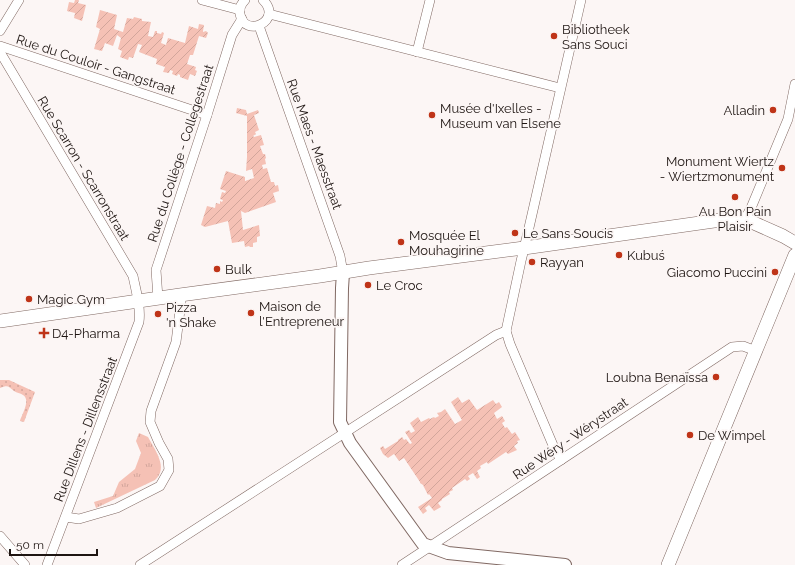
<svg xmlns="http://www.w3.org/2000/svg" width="795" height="565" viewBox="0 0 795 565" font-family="Raleway,sans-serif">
	<defs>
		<pattern id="grass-dots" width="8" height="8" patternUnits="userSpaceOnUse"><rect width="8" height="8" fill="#f5c1b5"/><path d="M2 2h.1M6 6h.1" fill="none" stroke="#d2a59b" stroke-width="1.8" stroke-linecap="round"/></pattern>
		<pattern id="park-tufts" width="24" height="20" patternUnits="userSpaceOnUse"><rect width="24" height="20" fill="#f5c1b5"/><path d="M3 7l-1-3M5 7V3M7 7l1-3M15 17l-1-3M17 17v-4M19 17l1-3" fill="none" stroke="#d2a59b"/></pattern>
		<pattern id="garden-furrows" width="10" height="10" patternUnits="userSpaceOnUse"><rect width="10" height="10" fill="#f5c1b5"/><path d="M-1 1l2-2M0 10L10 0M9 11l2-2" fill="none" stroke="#d2a59b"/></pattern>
	</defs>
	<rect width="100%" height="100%" fill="#fcf6f5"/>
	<path fill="url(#grass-dots)" d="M0 380H9L35 392 24 422 20 421C22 414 31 400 23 395 20 393 17 393 14 391 8 386 8 385 0 388Z"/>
	<path fill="url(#park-tufts)" d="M139 433 148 437C155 450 169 468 155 480L96 508 94 502 113 496 119 482 135 469 141 453 136 441Z"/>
	<g fill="url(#garden-furrows)">
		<path d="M75 0H79L78 3 86 5 82 21 74 18 75 13 67 11 69 2 74 3Z"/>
		<path d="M100 10 117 15 114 29 123 32 127 18 133 19 134 17 142 19V21L151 22 148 36 153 37 155 31H157V33L161 34 162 32 164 33 161 43 166 45 168 38 185 43 189 26 198 29 199 24 204 25 203 31V32L206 31 208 33 206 38 199 36 193 55H190L187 64 196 67 195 70 197 71 195 76 190 74 188 80 180 77V75L178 74 177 76 172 74 173 71 170 70 169 73 163 72 165 67 156 64 157 59 139 52 142 45 138 44 133 58 129 57 128 60 120 57 122 51 118 49 121 38 117 35 113 46 105 43 102 51 94 49 100 29 96 27Z"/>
		<path d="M237 108 246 110 247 114 258 110 259 113 254 115 259 130 255 132 256 134 253 136 254 137 261 135 264 145 260 146 263 154H265L266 158 265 159 266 164 262 165 263 169 267 168 271 182H274L275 186 278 185 279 191 273 193 276 202 245 213 241 211 243 230 259 225 260 236 257 237V242L253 243V247H250L249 246 245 247 244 241 232 243 228 221 205 227 201 225 207 206 215 208 216 203 220 204V201L222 202 223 200 220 199 222 192 225 193 226 191 220 189 226 171 245 177V181L254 178 252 169 246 171 247 157V116L236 113Z"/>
		<path d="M458 397 462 403 469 399 477 410 493 400 496 404 499 402 502 407 494 413 497 419 502 416 505 421 502 423 505 428 507 427 512 434 515 432 520 440 517 441 518 443 514 446 517 450 508 454 506 452 488 464 487 462 480 466 481 468 477 471 480 477 477 479 473 473 468 476 470 479 467 481 465 479 452 488 453 490 449 492 450 494 442 499V500L438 503 441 507 434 511 429 505 425 508 427 511 423 514 418 507 432 498 429 494 428 495 423 485 420 483V482L404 458 399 461 394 454 388 458 383 454 380 448 383 446 385 449 398 441V440L402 437 404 440 406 439 410 444 412 443 405 432 409 430 411 433 415 431 410 423 418 417 421 422 429 418 430 419 434 417 435 418 439 416 437 413 441 412 445 409 455 424 462 420 451 402Z"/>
	</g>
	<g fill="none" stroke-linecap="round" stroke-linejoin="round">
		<defs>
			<g id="minor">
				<path d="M202 0 240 10"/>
				<path d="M245 0C241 4 239 9 240 14 244 39 284 21 263 0"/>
				<path d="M269 14 560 88"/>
				<path d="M259 26 340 256 343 273"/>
				<path d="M0 31 19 0"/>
				<path d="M0 46 207 115"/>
				<path d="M0 52 133 276C136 291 141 307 139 322L47 565"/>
				<path d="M417 52 430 0"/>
				<path d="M745 219 751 208 788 119 795 84"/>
				<path d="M158 298 156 270 207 115 232 35 242 19"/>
				<path d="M506 331 521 261 528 232 581 0"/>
				<path d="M506 331 510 344 555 450 561 460"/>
				<path d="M66 517 79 519 117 508 160 486 169 470 168 459 159 443 150 422 151 411 176 342 181 302 180 295"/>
				<path d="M0 536 25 565"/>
				<path d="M140 565 496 335 506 331"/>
				<path d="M402 565 732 347 743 346 756 351"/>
			</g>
			<path id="tertiary" d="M343 273 342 288 340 422 350 443 423 544 448 553 565 565"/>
			<g id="secondary">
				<path d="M0 321 180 295 320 276 369 268 524 248 735 218 745 219 783 236 795 243"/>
				<path d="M668 565 795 255"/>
			</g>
		</defs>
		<use href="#minor" stroke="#806963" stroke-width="10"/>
		<use href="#tertiary" stroke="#806963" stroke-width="14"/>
		<use href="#secondary" stroke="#806963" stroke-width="14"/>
		<use href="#minor" stroke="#fff" stroke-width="9"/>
		<use href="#tertiary" stroke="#fff" stroke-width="12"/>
		<use href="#secondary" stroke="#fff" stroke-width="13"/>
	</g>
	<g fill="#bf3418" stroke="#fcf6f5" stroke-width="1.5">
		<circle cx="554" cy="36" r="4"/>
		<circle cx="773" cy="110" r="4"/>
		<circle cx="432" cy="115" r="4"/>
		<circle cx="782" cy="168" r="4"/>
		<circle cx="735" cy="197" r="4"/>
		<circle cx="515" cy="233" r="4"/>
		<circle cx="401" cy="242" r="4"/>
		<circle cx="619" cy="255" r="4"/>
		<circle cx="532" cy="262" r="4"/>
		<circle cx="217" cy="269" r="4"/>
		<circle cx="775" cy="272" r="4"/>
		<circle cx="368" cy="285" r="4"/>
		<circle cx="29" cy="299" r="4"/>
		<circle cx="251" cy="313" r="4"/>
		<circle cx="158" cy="314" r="4"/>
		<path d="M42 327h4v4h4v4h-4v4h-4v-4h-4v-4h4z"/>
		<circle cx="716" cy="377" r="4"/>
		<circle cx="690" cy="435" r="4"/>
	</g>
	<g text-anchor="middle" stroke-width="3.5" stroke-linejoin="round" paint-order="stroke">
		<g font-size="13" fill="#1e1512" stroke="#fcf6f5" text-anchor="start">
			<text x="562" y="34">Bibliotheek<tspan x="562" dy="15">Sans Souci</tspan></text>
			<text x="440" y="113">Musée d'Ixelles -<tspan x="440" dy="15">Museum van Elsene</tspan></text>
			<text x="765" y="115" text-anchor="end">Alladin</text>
			<text x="774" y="166" text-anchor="end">Monument Wiertz<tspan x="774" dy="15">- Wiertzmonument</tspan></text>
			<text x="735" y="216" text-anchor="middle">Au Bon Pain<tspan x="735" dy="15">Plaisir</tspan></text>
			<text x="523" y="238">Le Sans Soucis</text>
			<text x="409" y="240">Mosquée El<tspan x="409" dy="15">Mouhagirine</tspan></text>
			<text x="627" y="260">Kubuś</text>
			<text x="540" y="267">Rayyan</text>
			<text x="225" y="274">Bulk</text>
			<text x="767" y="277" text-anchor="end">Giacomo Puccini</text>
			<text x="376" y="290">Le Croc</text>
			<text x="37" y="304">Magic Gym</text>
			<text x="259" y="311">Maison de<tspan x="259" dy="15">l'Entrepreneur</tspan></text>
			<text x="166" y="312">Pizza<tspan x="166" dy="15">'n Shake</tspan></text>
			<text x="52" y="338">D4-Pharma</text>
			<text x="708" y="382" text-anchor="end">Loubna Benaïssa</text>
			<text x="698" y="440">De Wimpel</text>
		</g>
		<g font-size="13" fill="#1e1512" stroke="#fcf6f5">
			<text transform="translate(96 64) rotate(18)" y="5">Rue du Couloir - Gangstraat</text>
			<text transform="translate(315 144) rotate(70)" y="5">Rue Maes - Maesstraat</text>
			<text transform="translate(180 153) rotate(-72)" y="5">Rue du Collège - Collegestraat</text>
			<text transform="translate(84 168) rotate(59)" y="5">Rue Scarron - Scarronstraat</text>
			<text transform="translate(85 429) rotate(-69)" y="5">Rue Dillens - Dillensstraat</text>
			<text transform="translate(570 438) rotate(-34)" y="5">Rue Wéry - Wérystraat</text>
		</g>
	</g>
	<path d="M10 549v6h87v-6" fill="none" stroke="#1e1512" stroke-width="2"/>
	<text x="16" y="549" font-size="12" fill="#1e1512" stroke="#fcf6f5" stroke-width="3" paint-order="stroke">50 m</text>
</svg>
